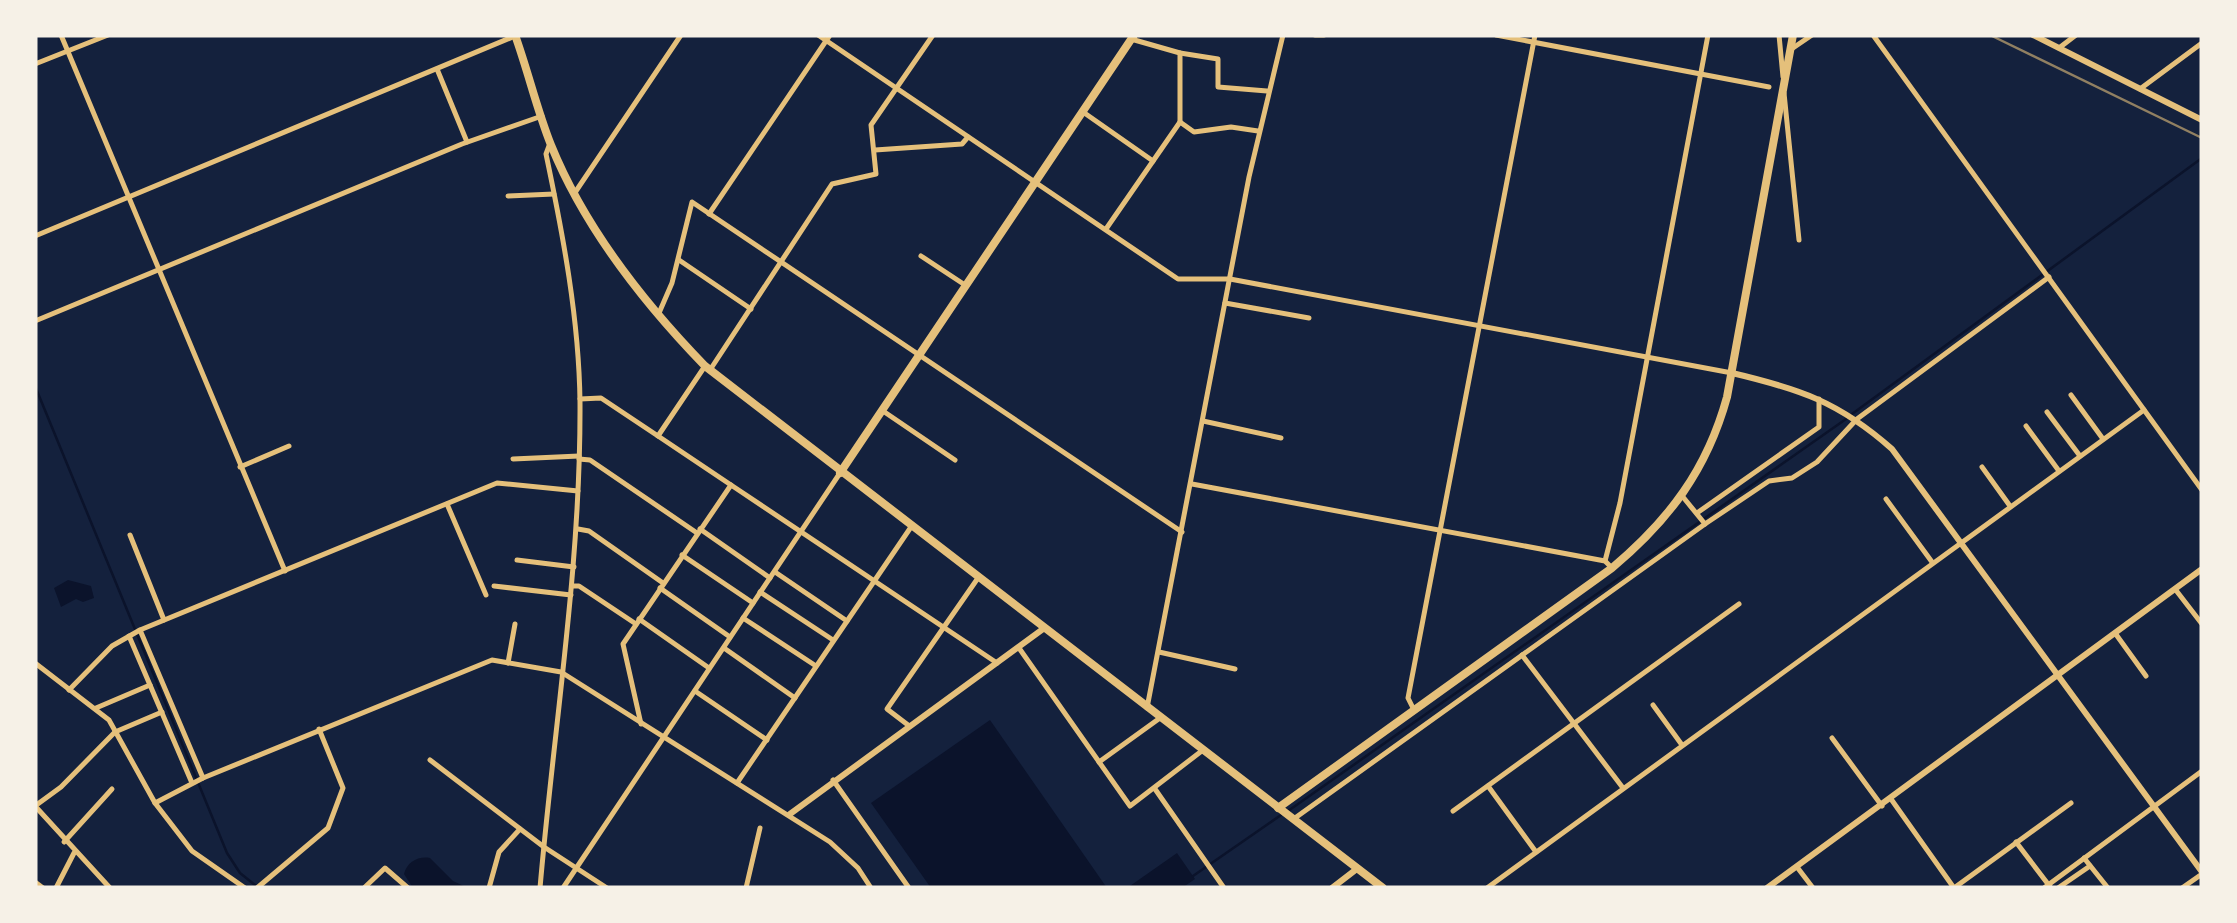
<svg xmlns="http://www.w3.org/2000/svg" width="2237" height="923" viewBox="0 0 2237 923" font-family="Quicksand,sans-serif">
	<rect width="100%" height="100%" fill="#14213d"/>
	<g fill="#0b132b">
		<path d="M68 580 91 586 94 598 83 602 76 599 61 607 54 588Z"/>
		<path d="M990 720 1107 888H931L871 803Z"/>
		<path d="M1177 853 1195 879 1182 888H1127Z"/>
		<path d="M430 858 453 881 468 888H413L404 874C407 862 418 856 430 858Z"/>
	</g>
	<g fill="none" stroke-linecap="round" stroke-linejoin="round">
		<g stroke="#0b132b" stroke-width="2.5">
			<path d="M35 386 227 853 240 873 255 885"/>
			<path d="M1852 414 2202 158"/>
			<path d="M1288 811 1846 419"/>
			<path d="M1193 876 1281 815"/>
		</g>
		<g stroke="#e5c07b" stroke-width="5">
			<path d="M61 35 285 571"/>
			<path d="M818 35 1178 279H1230L1732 373"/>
			<path d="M1315 35H1324"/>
			<path d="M1496 35 1769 87"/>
			<path d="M1779 35 1783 77"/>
			<path d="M1873 35 2202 490"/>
			<path d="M2059 48 2076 35"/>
			<path d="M1790 50 1812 35"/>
			<path d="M1180 53 1218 59V87L1267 91"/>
			<path d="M35 64 108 35"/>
			<path d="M437 69 467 142"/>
			<path d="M2140 89 2202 43"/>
			<path d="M1784 93 1799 240"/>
			<path d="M1083 112 1153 161"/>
			<path d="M1180 122 1194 132 1231 127 1258 131"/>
			<path d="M875 150 962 144 968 137"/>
			<path d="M574 194 681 35"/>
			<path d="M508 196 554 194"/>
			<path d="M709 214 830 35"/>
			<path d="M1106 229 1180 122V53L1131 39"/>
			<path d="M35 236 515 36"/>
			<path d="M921 256 965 285"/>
			<path d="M679 260 751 309"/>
			<path d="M1225 303 1309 318"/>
			<path d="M659 313 672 283 692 202 1182 532"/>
			<path d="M35 321 462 144 542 116"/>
			<path d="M710 370 832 184 876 174 871 125 933 35"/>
			<path d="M2071 395 2103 439"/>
			<path d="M580 399 601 398 658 436"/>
			<path d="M883 411 955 460"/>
			<path d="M2047 412 2080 456"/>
			<path d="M1203 421 1281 438"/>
			<path d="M2026 426 2059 471"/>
			<path d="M513 459 579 456"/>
			<path d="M579 459 590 460 697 533"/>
			<path d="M240 467 289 446"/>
			<path d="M1982 467 2010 506"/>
			<path d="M1192 484 1605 561 1612 568"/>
			<path d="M731 485 997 663"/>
			<path d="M1683 497 1705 524"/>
			<path d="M1886 499 1932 562"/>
			<path d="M447 504 486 595"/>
			<path d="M1697 513 1819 427V399"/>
			<path d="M578 529 589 531 663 583"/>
			<path d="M700 529 770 578"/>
			<path d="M130 535 164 620"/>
			<path d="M682 555 753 603"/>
			<path d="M517 560 574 567"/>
			<path d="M1605 561 1620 503 1708 35"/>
			<path d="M775 572 847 621"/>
			<path d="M494 586 571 595"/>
			<path d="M572 586H579L636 624"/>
			<path d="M660 588 730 637"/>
			<path d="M2175 589 2202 624"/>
			<path d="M760 592 833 640"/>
			<path d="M743 618 816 666"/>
			<path d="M639 619 709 668"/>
			<path d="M140 630 203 778"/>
			<path d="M2115 633 2146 676"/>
			<path d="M129 636 192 783"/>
			<path d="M724 648 795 698"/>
			<path d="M1019 648 1130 806 1203 750"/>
			<path d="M1159 652 1235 669"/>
			<path d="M1522 655 1623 788"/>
			<path d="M35 663 109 720 155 803 192 851 245 888"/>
			<path d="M508 663 515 624"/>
			<path d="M69 690 112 646 140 630 497 483 578 491"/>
			<path d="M695 691 767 740"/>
			<path d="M1653 705 1682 745"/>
			<path d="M96 708 150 685"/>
			<path d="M1147 708 1249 177 1283 35"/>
			<path d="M1413 708 1408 698 1535 35"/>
			<path d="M641 724 623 644 731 485 658 436 705 366"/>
			<path d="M908 725 887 709 978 578"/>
			<path d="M1832 738 1882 806"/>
			<path d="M430 760 544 847 607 888"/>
			<path d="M1099 762 1160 718"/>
			<path d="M833 780 909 888"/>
			<path d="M737 783 911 527"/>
			<path d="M1488 786 1536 852"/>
			<path d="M1155 789 1224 888"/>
			<path d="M1891 799 1954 888"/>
			<path d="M155 803 203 778 492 660 561 672 830 842 858 868 871 888"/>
			<path d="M35 806 61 787 115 732 162 712"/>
			<path d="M35 806 110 888"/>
			<path d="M1453 811 1739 604"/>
			<path d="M1295 818 1705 524 1769 481 1792 478 1817 462 1857 419 2049 277"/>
			<path d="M64 842 112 789"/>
			<path d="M2016 842 2051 888"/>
			<path d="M2084 858 2108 888"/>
			<path d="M1797 867 1813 888"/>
			<path d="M35 882 43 888"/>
			<path d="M56 888 74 853"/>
			<path d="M257 888 328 828 343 788 319 729"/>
			<path d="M364 888 385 868 408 888"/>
			<path d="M489 888 499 852 520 829"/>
			<path d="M540 888C554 726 581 565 580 402 579 319 563 235 546 154L549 146"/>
			<path d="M563 888 840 473"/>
			<path d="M746 888 760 828"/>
			<path d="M1487 888 2144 410"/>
			<path d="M1954 888 2071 803"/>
			<path d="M2044 888 2202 771"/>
			<path d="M2058 888 2090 866"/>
			<path d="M2182 888 2202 874"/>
		</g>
		<g stroke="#e5c07b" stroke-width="6">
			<path d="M2033 35 2202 120"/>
			<path d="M1732 373C1800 389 1839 402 1892 449L2202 872"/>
			<path d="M790 814 1043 629"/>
			<path d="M1332 888 1358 868"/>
			<path d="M1767 888 2202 569"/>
		</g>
		<path stroke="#e5c07b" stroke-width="8" d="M840 473 1134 35"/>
		<g stroke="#e5c07b" stroke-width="8">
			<path d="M515 35C528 71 537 110 551 145 585 229 643 302 705 366L1383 888"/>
			<path d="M1278 808 1612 568C1669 520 1707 470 1727 397L1793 35"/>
		</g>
		<path stroke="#918062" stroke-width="2.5" d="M1990 35 2202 138"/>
	</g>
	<rect width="2237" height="923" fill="none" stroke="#f6f1e7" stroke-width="75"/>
</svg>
